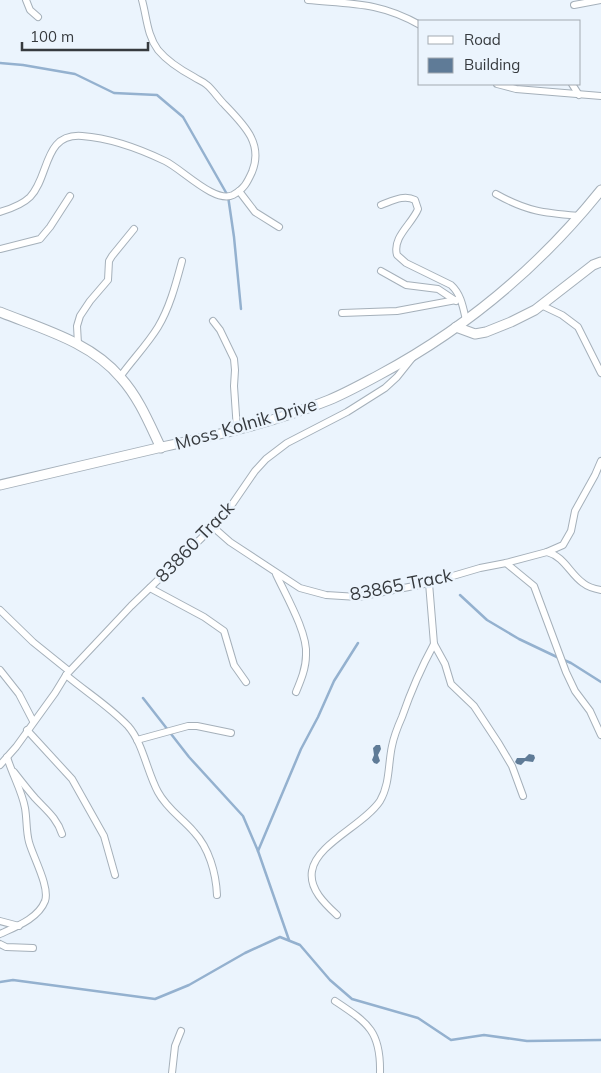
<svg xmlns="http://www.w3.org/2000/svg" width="601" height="1073" viewBox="0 0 601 1073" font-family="Mulish,sans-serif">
	<rect width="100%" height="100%" fill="#ebf4fd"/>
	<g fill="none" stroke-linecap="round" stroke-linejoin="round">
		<g stroke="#94b1cf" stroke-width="2.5">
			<path d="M0 63 23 65 75 74 114 93 157 95 183 117 228 196 234 237 241 309"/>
			<path d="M460 595 487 620 519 639 559 658"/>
			<path d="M564 660 571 663 601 682"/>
			<path d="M143 698 189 757 243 816 258 851 289 940"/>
			<path d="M258 851 301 749 318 717 334 681 358 643"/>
			<path d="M0 982 13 980 155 999 189 985 245 953 280 937 300 945 330 980 352 999 418 1018 451 1040 484 1035 527 1041 601 1040"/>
		</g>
	</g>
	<g fill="#5f7b97">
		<path d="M376 745H380L381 749 378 755 380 761 377 764 374 763 372 760 374 755 373 748Z"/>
		<path d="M529 754 534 755 535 758 533 762 525 761 521 765 517 764 515 762 517 758H525Z"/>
	</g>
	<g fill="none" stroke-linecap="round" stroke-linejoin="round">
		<defs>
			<g id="minor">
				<path d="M26 0 30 10 38 17"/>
				<path d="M308 0C351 4 380 2 420 25"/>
				<path d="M574 5 601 0"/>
				<path d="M497 84 516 89 601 96"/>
				<path d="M572 84 579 95"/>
				<path d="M239 191 255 212 279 227"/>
				<path d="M496 194C528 212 545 213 580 216"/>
				<path d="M381 205C392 201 404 194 415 200L418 209C412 224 392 237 397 255L406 263 451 285C461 294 463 307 466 320"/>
				<path d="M0 212C10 209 23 204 30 197 50 176 43 133 82 136 110 138 140 149 165 161 182 169 215 204 233 195 244 189 247 183 252 172 264 143 243 124 224 104 218 98 213 90 207 85 203 81 198 80 194 77 181 70 168 62 158 50 147 35 147 18 142 0"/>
				<path d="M0 249 40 239 50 227 70 196"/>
				<path d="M381 271 406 285 438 289 456 301"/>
				<path d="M541 305 562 315 578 327 601 373"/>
				<path d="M342 313 397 311 456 300"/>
				<path d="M213 321 220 330 234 359 235 370 234 386 237 430"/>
				<path d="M78 344 77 326 80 316 90 301 108 280 109 261 112 256 134 229"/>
				<path d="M120 377C132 360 147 345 158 327 170 307 176 283 182 261"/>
				<path d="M213 527 230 542 300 588 326 595 358 597 429 583 480 568 506 563 547 552 563 545 571 531 575 511 595 475 601 461"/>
				<path d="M547 552C565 557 569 573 583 583 588 587 595 589 601 590"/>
				<path d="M506 563 534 586 566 672 575 691 590 711 601 735"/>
				<path d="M276 574C285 594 308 633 306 655 306 668 301 680 296 692"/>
				<path d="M429 583 434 644 445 664 451 684 474 706 499 744 512 766 523 796"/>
				<path d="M150 588 204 617 224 631 234 665 246 682"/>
				<path d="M0 610 33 642 69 671"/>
				<path d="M0 670 19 694 33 721"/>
				<path d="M66 675C86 692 109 706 128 726 143 743 147 772 158 792 167 809 182 818 194 832 209 848 216 873 217 895"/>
				<path d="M27 730 72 779 104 836 115 875"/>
				<path d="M137 740 188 726H197L231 733"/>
				<path d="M0 765 16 747 55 693 66 675 131 606 213 527 233 503 255 471 266 459 287 443 347 412 385 388 397 377 413 357"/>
				<path d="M14 772C21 781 28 790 35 798 46 810 57 818 62 834"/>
				<path d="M337 915C325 904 309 889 312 871 316 844 364 825 380 801 390 784 388 764 392 746 394 736 398 726 402 717 411 691 421 668 434 644"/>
				<path d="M0 921 19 926"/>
				<path d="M0 934C15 927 38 919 45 901 50 887 33 857 29 842 26 831 27 819 25 808 22 791 12 774 7 757"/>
				<path d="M0 944 6 947 33 948"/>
				<path d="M335 1001C368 1023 381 1031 380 1073"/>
				<path d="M172 1073 175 1046 181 1031"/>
			</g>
			<g id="tertiary">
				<path d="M0 312C42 329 91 342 121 378 139 398 149 423 161 448"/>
				<path d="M456 327 475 334 486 332 511 322 535 310 593 265 601 262"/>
			</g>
			<path id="secondary" d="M0 485C54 472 108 460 162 447 218 435 275 422 329 400 346 393 362 384 379 375 465 329 540 266 601 190"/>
		</defs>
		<use href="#minor" stroke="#a5b0ba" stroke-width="8"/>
		<use href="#tertiary" stroke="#a5b0ba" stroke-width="11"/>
		<use href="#secondary" stroke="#a5b0ba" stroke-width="11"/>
		<use href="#minor" stroke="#fff" stroke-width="6"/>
		<use href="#tertiary" stroke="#fff" stroke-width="9"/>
		<use href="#secondary" stroke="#fff" stroke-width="9"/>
	</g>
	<g text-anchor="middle" stroke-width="5" stroke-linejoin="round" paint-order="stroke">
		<g font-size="18" fill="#363a3e" stroke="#ebf4fd">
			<text transform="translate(246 424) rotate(-16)" y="6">Moss Kolnik Drive</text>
			<text transform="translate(195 542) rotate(-46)" y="6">83860 Track</text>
			<text transform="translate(401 585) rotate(-11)" y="6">83865 Track</text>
		</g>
	</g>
	<rect x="418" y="20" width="162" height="65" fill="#ebf4fd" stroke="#a3aab1"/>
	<rect x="428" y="36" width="25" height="8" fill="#ffffff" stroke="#a3aab1"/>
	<text x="464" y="45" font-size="15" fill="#363a3e">Road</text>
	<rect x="428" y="58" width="25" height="15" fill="#5f7b97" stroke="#a3aab1"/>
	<text x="464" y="70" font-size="15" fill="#363a3e">Building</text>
	<path d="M22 42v8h126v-8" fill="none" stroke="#363a3e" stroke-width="2.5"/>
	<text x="30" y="42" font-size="15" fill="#363a3e" stroke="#ebf4fd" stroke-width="4" paint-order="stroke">100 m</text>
</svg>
